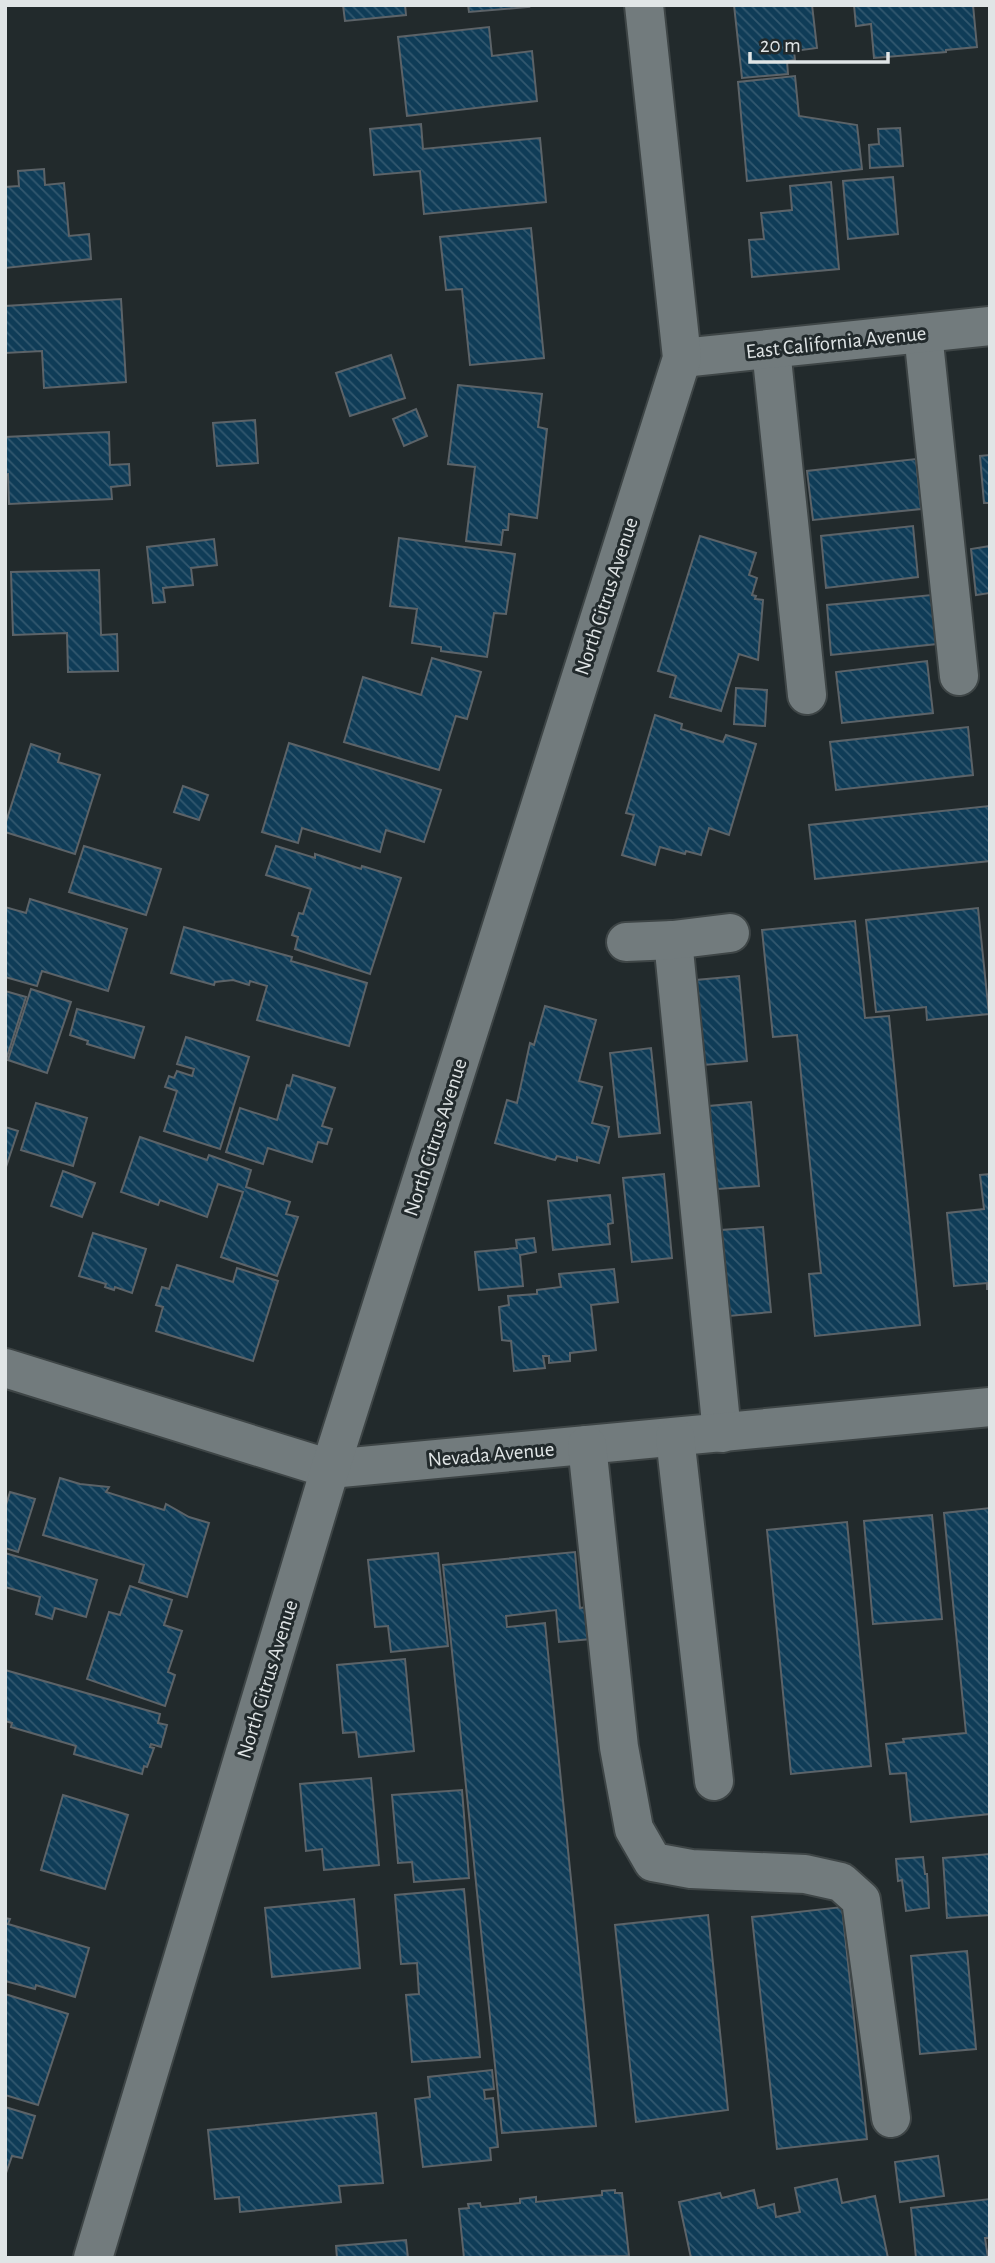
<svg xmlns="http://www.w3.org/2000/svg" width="995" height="2263" viewBox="0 0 995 2263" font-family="'Alegreya Sans',sans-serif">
	<defs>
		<pattern id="building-back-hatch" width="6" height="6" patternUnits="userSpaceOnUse" patternTransform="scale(1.75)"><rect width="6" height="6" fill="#0f3c57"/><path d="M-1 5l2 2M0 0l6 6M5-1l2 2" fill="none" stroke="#32586f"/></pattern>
	</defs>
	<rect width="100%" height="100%" fill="#222a2c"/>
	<g fill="url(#building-back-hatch)" stroke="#5c6368" stroke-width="2">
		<path d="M343 5H405L406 15 345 21Z"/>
		<path d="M468 5H528L529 7 469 12Z"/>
		<path d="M734 5H812L817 48 794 51 795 60 787 61 788 74 742 78Z"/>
		<path d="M854 5H973L977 47 946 50V52L874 58 871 24 856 26Z"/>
		<path d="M489 27 492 56 532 51 537 101 407 116 398 37Z"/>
		<path d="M795 76 799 116 857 125 862 169 747 181 738 82Z"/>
		<path d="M421 124 423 149 540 138 546 202 424 214 420 171 374 175 370 129Z"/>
		<path d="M900 128 903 166 870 168 869 145 879 144 878 129Z"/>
		<path d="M44 169 45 185 64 183 69 236 89 234 91 259 5 268V187L19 186 18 171Z"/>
		<path d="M893 177 898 234 848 239 843 181Z"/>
		<path d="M831 182 839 269 752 277 749 240 764 239 761 213 792 210 790 186Z"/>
		<path d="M531 228 544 358 470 365 462 289 446 290 440 237Z"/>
		<path d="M121 299 126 382 44 388 42 351 5 353V306Z"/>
		<path d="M391 355 405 398 350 416 336 373Z"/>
		<path d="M458 385 542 394 538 427 547 429 537 518 509 514 508 530H503L501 545 466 541 475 467 448 464Z"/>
		<path d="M416 409 427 436 404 446 393 419Z"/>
		<path d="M255 420 258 463 217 466 213 423Z"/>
		<path d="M109 432 110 465 129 464 130 485 111 487 112 499 9 504 8 474 5 475V437Z"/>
		<path d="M990 455V503H984L980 456Z"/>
		<path d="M916 459 921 509 813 520 807 471Z"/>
		<path d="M913 526 918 577 826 588 821 536Z"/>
		<path d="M700 536 756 553 749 575 757 578 752 595 756 596 755 599 763 600 758 660 739 654 721 711 670 697 676 676 658 671Z"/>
		<path d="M399 538 515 554 506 614 494 613 487 657 441 651V647L412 643 417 609 390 606Z"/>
		<path d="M214 539 217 565 191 568 193 585 163 588 165 602 153 603 147 547Z"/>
		<path d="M990 546V593L976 595 971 549Z"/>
		<path d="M99 570 101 635 117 634 118 671 68 672 67 633 13 635 11 572Z"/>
		<path d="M932 595 937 644 831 655 827 605Z"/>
		<path d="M432 658 481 672 467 719 456 716 439 770 344 742 363 677 421 695Z"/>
		<path d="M927 661 933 713 842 723 836 672Z"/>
		<path d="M736 688 767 690 765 726 734 724Z"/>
		<path d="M655 715 682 724 681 729 723 742 726 735 756 744 729 835 709 828 701 855 686 851 685 854 660 847 655 865 622 855 634 815 626 813Z"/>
		<path d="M968 727 973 775 836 790 830 742Z"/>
		<path d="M289 743 441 790 424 842 386 830 380 852 302 828 298 843 262 832Z"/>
		<path d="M31 744 60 754 58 762 100 775 75 854 5 832V825Z"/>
		<path d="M183 786 208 795 199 820 174 812Z"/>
		<path d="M989 806 990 861 815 879 809 825Z"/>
		<path d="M84 846 161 869 146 915 69 892Z"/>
		<path d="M276 846 315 858V854L361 869 362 866 401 878 370 974 295 949 298 937 292 935 299 913 303 914 311 889 266 875Z"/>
		<path d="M30 899 127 929 108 991 42 971 37 986 5 977V907L26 913Z"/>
		<path d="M978 908 989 1014 927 1020 926 1007 876 1012 866 920Z"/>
		<path d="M855 921 865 1018 889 1016 920 1325 815 1336 809 1274 821 1273 797 1035 773 1037 762 930Z"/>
		<path d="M184 927 292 957 291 961 367 983 349 1046 257 1020 267 986 250 981 249 985 233 980 215 982 214 985 171 973Z"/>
		<path d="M739 976 747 1061 704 1065 696 980Z"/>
		<path d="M31 989 71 1002 47 1073 8 1060Z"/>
		<path d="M5 991 26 997 5 1063Z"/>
		<path d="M545 1006 596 1020 579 1081 602 1087 592 1123 609 1127 599 1163 577 1157V1161L557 1156 555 1160 495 1143 507 1100 517 1103 530 1043 534 1045Z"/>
		<path d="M77 1009 144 1027 134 1058 87 1044 88 1041 70 1035Z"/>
		<path d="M186 1037 249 1057 220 1149 164 1131 177 1091 165 1087 169 1076 174 1078 177 1071 192 1076 194 1069 177 1064Z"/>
		<path d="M651 1048 660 1133 619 1137 610 1053Z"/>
		<path d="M293 1075 335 1088 322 1126 332 1129 327 1144 318 1142 312 1162 268 1148 263 1164 226 1152 240 1108 277 1120 287 1085 290 1086Z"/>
		<path d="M751 1102 759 1186 717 1189 709 1106Z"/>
		<path d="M36 1103 87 1118 73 1166 21 1150Z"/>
		<path d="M5 1127 18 1131 5 1170Z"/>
		<path d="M140 1137 207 1160 209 1155 251 1170 246 1187 290 1202 286 1214 298 1217 277 1276 221 1257 243 1192 218 1184 207 1217 160 1200 158 1205 121 1192Z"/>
		<path d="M63 1171 95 1183 82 1217 51 1206Z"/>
		<path d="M664 1174 672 1258 632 1262 623 1178Z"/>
		<path d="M990 1174V1289H987V1283L954 1286 947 1213 984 1209 980 1175Z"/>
		<path d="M610 1195 613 1223 608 1224 610 1244 553 1250 548 1201Z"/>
		<path d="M763 1227 771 1312 729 1316 721 1230Z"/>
		<path d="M93 1233 146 1249 132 1293 115 1287 114 1290 105 1287 106 1284 79 1276Z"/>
		<path d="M534 1238 536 1252 520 1255 523 1286 479 1290 475 1252 517 1248 516 1240Z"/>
		<path d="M177 1265 233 1282 237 1268 278 1281 253 1361 156 1331 163 1307 156 1305 162 1287 169 1289Z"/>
		<path d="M614 1269 618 1302 591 1305 596 1350 570 1353V1361L549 1363V1356H543L545 1368 514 1371 511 1341 502 1340 499 1307 509 1305 508 1296 537 1294V1290L561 1287 559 1274Z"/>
		<path d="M60 1478 80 1484 109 1487 106 1492 164 1510 166 1504 189 1517 209 1523 187 1597 139 1582 144 1565 43 1535Z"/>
		<path d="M10 1492 35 1499 18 1552 5 1548V1508Z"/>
		<path d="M990 1508V1814L911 1822 906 1773 890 1774 886 1744 904 1742 903 1739 966 1733 944 1513Z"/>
		<path d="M932 1515 942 1619 873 1624 864 1521Z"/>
		<path d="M847 1522 871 1766 791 1774 767 1530Z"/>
		<path d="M575 1552 580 1608 587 1607 591 1639 559 1642 556 1610 506 1616 507 1627 545 1623 596 2126 502 2133 443 1565Z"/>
		<path d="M5 1553 97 1580 86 1617 55 1608 52 1619 36 1614 40 1597 5 1587Z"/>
		<path d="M438 1553 448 1646 391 1652 388 1626 375 1627 368 1560Z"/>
		<path d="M130 1586 172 1600 164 1625 182 1631 168 1672 175 1675 165 1706 87 1679 109 1612 120 1615Z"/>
		<path d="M405 1659 414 1751 359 1757 356 1732 343 1733 337 1665Z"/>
		<path d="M5 1670 160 1714 158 1723 167 1725 161 1747 151 1744 150 1747 154 1748 147 1767 144 1766 142 1774 74 1754 76 1746 11 1727 12 1723 5 1721Z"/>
		<path d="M371 1778 379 1865 324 1870 322 1849 306 1851 300 1784Z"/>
		<path d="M462 1790 469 1878 414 1882 412 1862 398 1863 392 1795Z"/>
		<path d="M63 1795 128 1815 105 1889 41 1870Z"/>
		<path d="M990 1854V1915L947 1918 943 1858Z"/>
		<path d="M923 1857 925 1874H927L929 1908 906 1911 902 1880 898 1881 896 1859Z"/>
		<path d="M464 1889 480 2057 412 2062 406 1995 419 1994 417 1963 401 1964 395 1895Z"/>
		<path d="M354 1899 360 1968 272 1977 265 1908Z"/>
		<path d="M842 1907 867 2139 777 2149 752 1917Z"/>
		<path d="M708 1915 728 2110 636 2122 615 1925Z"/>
		<path d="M5 1918 10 1919 8 1924 89 1948 75 1997 36 1985 35 1989 5 1981Z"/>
		<path d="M967 1951 976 2049 920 2054 911 1956Z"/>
		<path d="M5 1994 68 2014 38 2105 5 2095Z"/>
		<path d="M492 2070 494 2089 484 2090 485 2099 493 2098 498 2147 490 2148 491 2160 423 2167 415 2099 430 2097 428 2077Z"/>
		<path d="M5 2107 35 2116 22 2158 12 2156 5 2176Z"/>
		<path d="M376 2113 383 2183 339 2186 341 2202 240 2212 239 2197 215 2199 208 2130Z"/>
		<path d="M938 2156 944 2196 900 2202 895 2162Z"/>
		<path d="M837 2179 842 2203 875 2196 888 2258H691L679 2202 720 2193 722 2198 754 2190 758 2208 774 2204 776 2217 800 2212 795 2188Z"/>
		<path d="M615 2190V2193H622L629 2256 464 2258 459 2209 469 2208 468 2204 480 2203 481 2207 520 2203V2199L536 2197V2202L602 2195V2191Z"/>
		<path d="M990 2199V2238H985L988 2258H916L911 2208Z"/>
		<path d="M406 2240 408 2258H337L336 2246Z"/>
	</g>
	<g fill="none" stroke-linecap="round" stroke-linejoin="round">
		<defs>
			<g id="minor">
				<path d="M923 333 959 676"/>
				<path d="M771 349 807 695"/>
				<path d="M682 358 990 326"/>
				<path d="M673 940 722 1433"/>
				<path d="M626 942 673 940 730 933"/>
				<path d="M5 1368 330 1469 990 1407"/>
				<path d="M675 1437 714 1781"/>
				<path d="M587 1445 619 1747 634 1829 653 1862 691 1869 805 1874 841 1882 861 1900 891 2118"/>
				<path d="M93 2258 330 1469 682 358 644 5"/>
			</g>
		</defs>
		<use href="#minor" stroke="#3e4546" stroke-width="42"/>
		<use href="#minor" stroke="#727b7d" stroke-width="38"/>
	</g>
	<g text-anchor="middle" stroke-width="6" stroke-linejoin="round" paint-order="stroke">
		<g font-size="21" fill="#e0e5e6" stroke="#222a2c">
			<text transform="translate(836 342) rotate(-6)" y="7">East California Avenue</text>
			<text transform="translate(606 596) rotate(-72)" y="7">North Citrus Avenue</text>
			<text transform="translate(435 1137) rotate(-72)" y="7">North Citrus Avenue</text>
			<text transform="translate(491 1454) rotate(-5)" y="7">Nevada Avenue</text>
			<text transform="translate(267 1679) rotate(-73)" y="7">North Citrus Avenue</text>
		</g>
	</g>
	<rect width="995" height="2263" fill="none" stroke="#e0e5e6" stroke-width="14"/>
	<path d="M750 52v10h138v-10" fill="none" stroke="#e0e5e6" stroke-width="3.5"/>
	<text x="760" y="52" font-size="21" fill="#e0e5e6" stroke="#222a2c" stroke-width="5" paint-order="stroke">20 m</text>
</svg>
